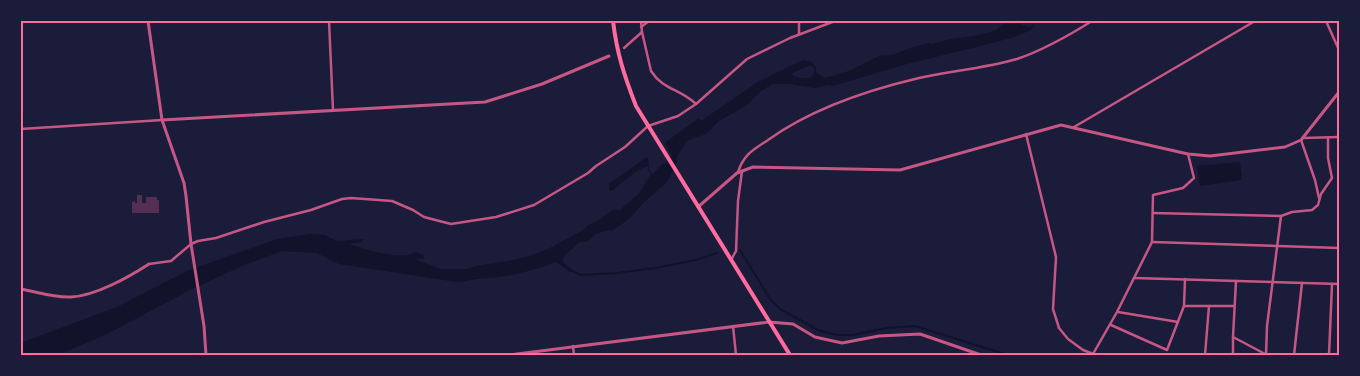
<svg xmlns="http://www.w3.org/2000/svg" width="1360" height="376" viewBox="0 0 1360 376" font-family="Helvetica,sans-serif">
	<rect width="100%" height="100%" fill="#1b1b3a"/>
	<g fill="#12122b" fill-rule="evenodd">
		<path d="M1009 21H1025L1021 25 1029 27 1035 24 1031 30 1014 37 977 47 910 63 833 86 828 85 815 88 790 84H773L761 91 747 105 719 121 706 134 689 140 685 143C678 156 671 167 661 178 644 200 637 217 611 231L609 230 595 234 588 241 578 243 564 256 562 261 572 270 570 272 556 262C531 272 503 278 476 279 469 280 464 282 457 282L339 264 317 253 282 251 242 266 190 290 107 334 58 355H21V343L117 307 187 271 277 239 311 234 325 235 337 241 364 239 362 242 348 244C365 249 400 261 416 252L424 256V258L417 259V260L440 269H467L476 266 508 261 530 256 550 248 583 230 588 225 598 221 607 214 614 210 628 211 651 174 648 170V166C634 170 624 182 612 191L609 190V184L647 157 648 158 649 170 653 174 666 160V142L699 118 701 121 758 82 803 60 812 62 816 67V72L825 78 849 71 879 56 892 55 910 48 929 43 932 44 951 39 974 36 995 31ZM809 66H813C815 70 814 75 810 78H801L793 76 792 73Z"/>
		<path d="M1240 162 1242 180 1200 186 1197 166Z"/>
	</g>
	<path fill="#1b1b3a" d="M663 141 677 163 670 174 662 161 663 159Z"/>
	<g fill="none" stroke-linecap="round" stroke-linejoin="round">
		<g stroke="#12122b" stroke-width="2">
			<path d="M21 96 23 124"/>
			<path d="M740 250 770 299 780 309 818 330 836 335H853L886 328 915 326 1005 354 1015 355"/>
			<path d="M571 270 580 275 617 273 655 268 696 260 717 253"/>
		</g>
		<path stroke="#12122b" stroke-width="10" d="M617 219 663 179 672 161"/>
	</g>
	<path fill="#542f53" d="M137 195H142V203H146V197H157V200H159V213H132V202L135 201V203H137Z"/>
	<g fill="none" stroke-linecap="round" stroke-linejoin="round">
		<g stroke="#c65784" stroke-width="2.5">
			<path d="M329 21 333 110"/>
			<path d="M1326 21 1339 50"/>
			<path d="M641 27 649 21"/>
			<path d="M799 34V21"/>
			<path d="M624 48 642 32 641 21"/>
			<path d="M696 104 747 59 790 38 835 21"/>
			<path d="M1074 127 1255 21"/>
			<path d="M21 129 162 120"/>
			<path d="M1026 134 1056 257 1053 309 1059 328 1068 339 1083 350 1096 355"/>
			<path d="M1303 138 1339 137"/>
			<path d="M1301 140 1315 180 1319 198"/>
			<path d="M738 172C744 154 753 150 768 140 811 109 868 90 919 78 951 71 986 68 1017 59 1044 50 1068 36 1092 21"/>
			<path d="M1153 213 1281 216 1267 326 1266 355"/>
			<path d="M1281 216 1292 212 1312 210 1318 205 1321 194 1332 178 1328 158V137"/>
			<path d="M1152 242 1339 248"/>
			<path d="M731 260 736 251 738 201 742 171"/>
			<path d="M149 264 171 261 191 244 198 241 216 238 264 222 311 210 342 199 351 198 392 201 413 210 424 217 451 224 496 217 534 205 588 173 596 166 625 147 648 126 678 116 696 104C681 89 663 90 651 71L642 32"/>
			<path d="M1134 278 1339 284"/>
			<path d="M1185 279 1184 306H1209L1205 355"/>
			<path d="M1236 281 1233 337 1267 355"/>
			<path d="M1209 306H1234"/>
			<path d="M1118 312 1178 322"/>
			<path d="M1111 325 1167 350 1184 306"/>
			<path d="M733 326 736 355"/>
			<path d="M1233 337V355"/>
			<path d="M573 346 574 355"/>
			<path d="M1093 354 1117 312 1152 242 1153 195 1183 188 1194 178 1188 154"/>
			<path d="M1294 355 1302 283"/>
			<path d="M1329 355 1332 284"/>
		</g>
		<g stroke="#c65784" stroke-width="3">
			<path d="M148 21 162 120 184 183 186 196 191 244 204 326 206 355"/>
			<path d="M162 120 485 102 542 84 609 56"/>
			<path d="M698 207 737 173 753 167 900 170 1061 125 1188 154 1210 156 1285 147 1301 140 1339 92"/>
			<path d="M21 289C37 292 55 298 71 297 95 296 129 277 149 264"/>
			<path d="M509 355 769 322 793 324 815 337 842 343 879 336 920 334 981 355"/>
		</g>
		<path stroke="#ff6b9d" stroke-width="4" d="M613 21C617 54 624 75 636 106L790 355"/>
	</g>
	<rect width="1360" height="376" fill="none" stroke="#1b1b3a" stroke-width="45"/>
	<rect x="22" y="22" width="1316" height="332" fill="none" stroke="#ff6b9d" stroke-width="2"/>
</svg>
